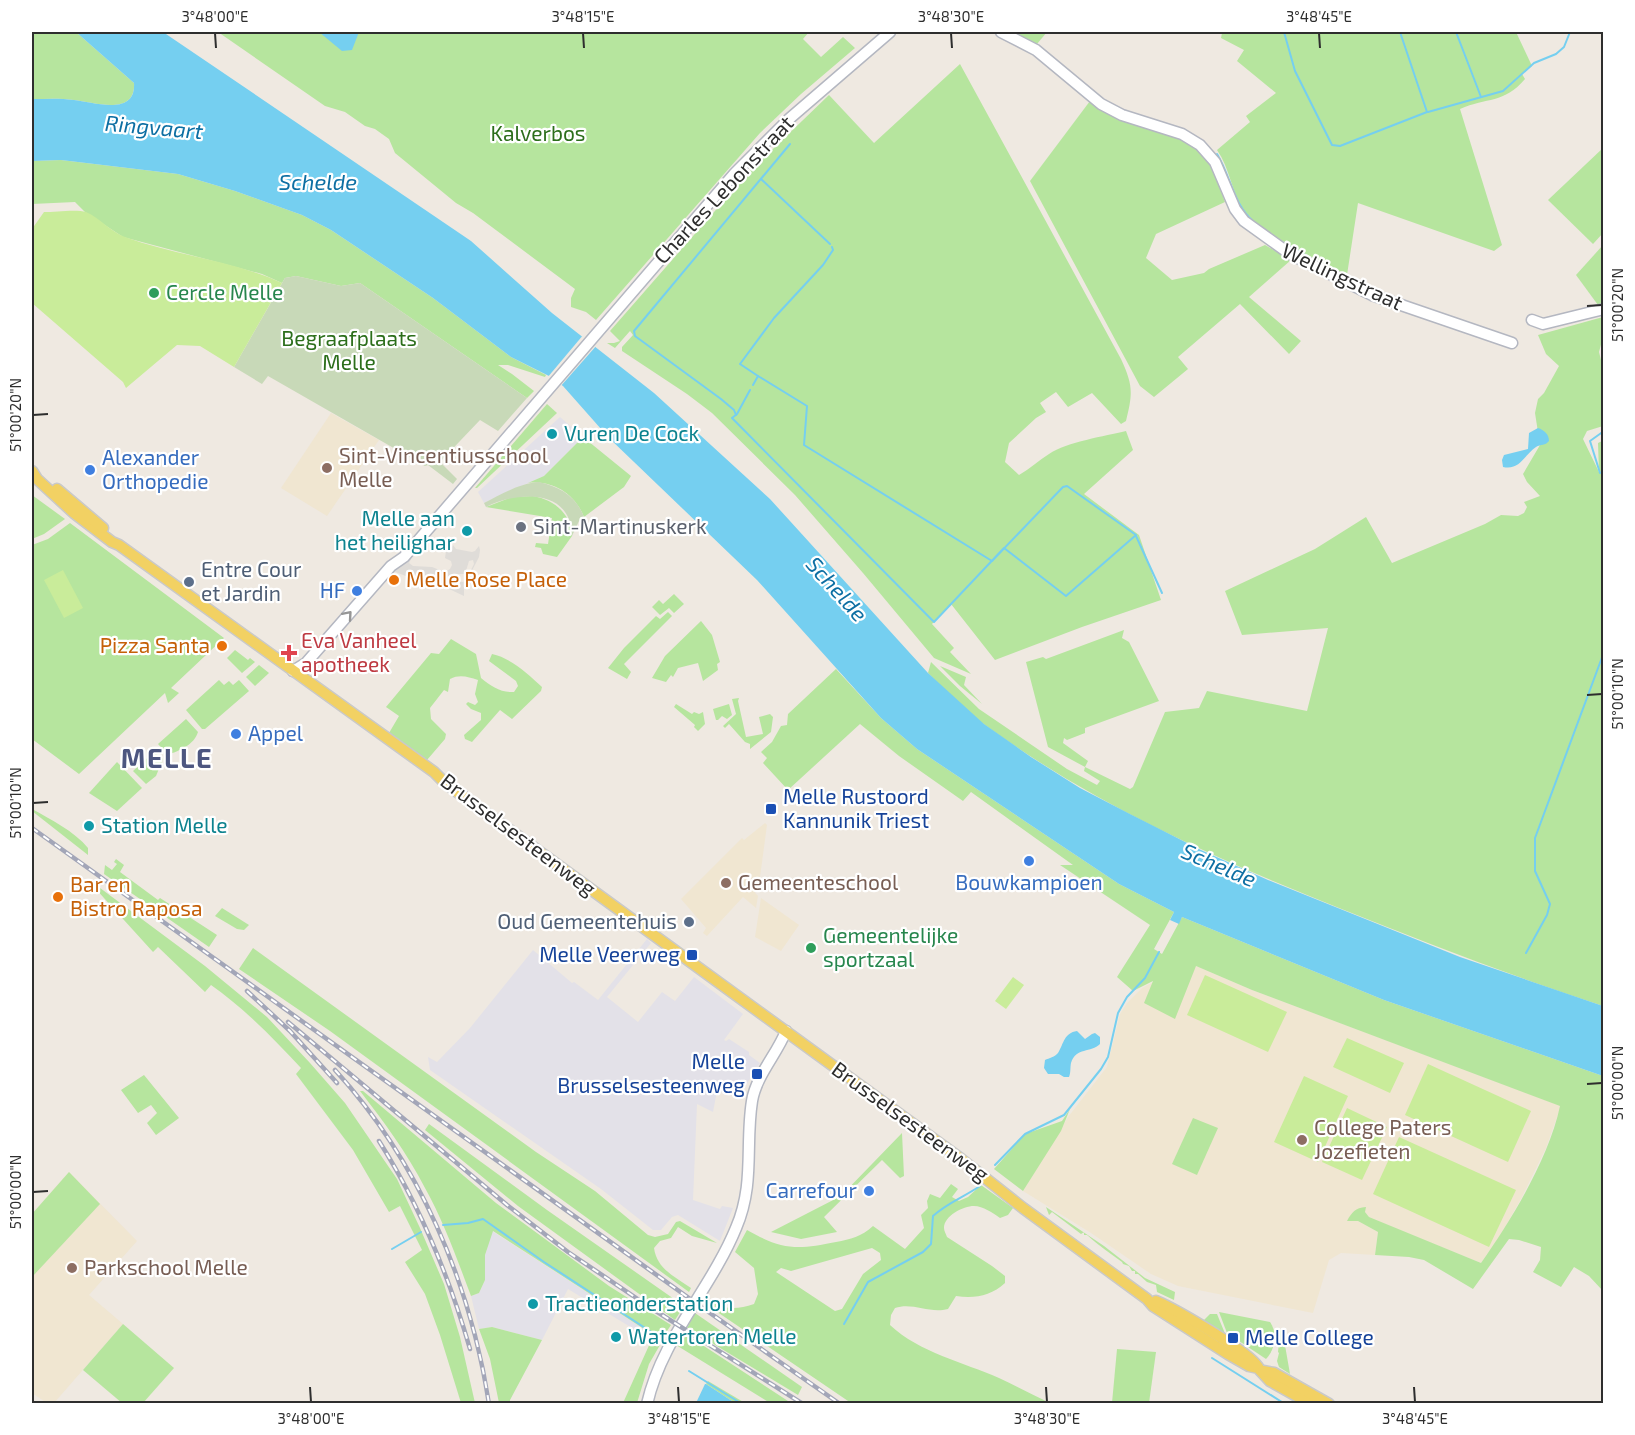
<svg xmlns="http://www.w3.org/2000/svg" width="1635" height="1435" viewBox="0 0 1635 1435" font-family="'Exo 2',sans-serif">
	<rect width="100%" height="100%" fill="#efe9e1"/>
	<g fill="#e3e1e8">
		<path d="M560 417 583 437 544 476 484 503 478 492Z"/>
		<path d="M647 939 651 943 607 997 638 1022 662 992 675 1001 694 977 743 1014 724 1040 726 1041 729 1039 749 1052V1055L760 1063 741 1093 717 1091 713 1112 697 1104 693 1200 720 1209 722 1206 733 1208 720 1241 678 1215 672 1217 661 1230H653L601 1189 430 1070 428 1057 437 1062 470 1028 533 950 572 983 574 982 598 1000Z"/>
		<path d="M492 1231 661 1340 660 1345 568 1289 542 1340 492 1327 479 1329 471 1296 479 1293 485 1280V1255Z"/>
	</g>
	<g fill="#f0e6d1">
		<path d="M331 413 379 440 327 516 281 488Z"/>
		<path d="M765 823 767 825 760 877 751 888 758 896 756 908 743 897 707 936 703 933 706 928 681 899 742 838 744 840Z"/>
		<path d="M761 898 799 925 781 951 755 937Z"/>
		<path d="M1189 963 1252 990 1561 1106 1546 1148 1521 1199 1501 1234 1481 1263 1399 1230 1369 1217 1365 1212 1348 1221H1358L1378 1232 1375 1255 1341 1253 1329 1260 1313 1313 1178 1286 1151 1274 1091 1233 1023 1191 1068 1117 1107 1067 1120 1014 1127 1003 1142 988Z"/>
		<path d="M69 1172 137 1241 89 1295 123 1324 54 1403H47L32 1393V1214Z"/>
	</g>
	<g fill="#b6e59e" fill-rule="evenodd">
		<path d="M32 32H76L134 83C136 117 93 102 74 100 60 98 46 99 32 99Z"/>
		<path d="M218 32H809L803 39 821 57 843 37 855 48 801 94 760 133 596 320 586 312 571 307V298L575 289 473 213 456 203 395 153 389 139 375 129 365 126 345 112 325 106Z"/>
		<path d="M1011 32H1047L1037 44Z"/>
		<path d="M1220 32H1516L1532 66 1522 74 1525 79C1504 104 1487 97 1460 109L1502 245 1494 251 1358 203 1347 275C1320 261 1261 234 1244 210 1231 192 1230 168 1217 150L1250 122 1246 116 1276 93 1237 61 1244 50 1221 38 1222 33Z"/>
		<path d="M960 64 1121 359C1133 385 1133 393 1126 421L1121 424 1092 393 1068 407 1056 392 1040 403 1046 412 1036 418 1009 443 1005 462 1019 475C1030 469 1039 460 1049 454 1067 442 1105 436 1126 431L1133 450 1084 494 1139 535 1161 600 1082 627 995 660 951 604 932 624 954 648 950 652 971 674 934 658 863 573 795 495 712 413 687 394 622 351V347L633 335 630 331 615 348 607 343H614L620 341 610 331 749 172 829 95 874 143Z"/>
		<path d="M1090 101 1167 131 1202 150 1214 172 1225 202 1156 234 1146 258 1172 280 1204 273 1209 269 1265 245 1291 260 1249 297 1301 341 1289 354 1240 304 1178 357 1188 369 1154 397 1140 386 1030 181Z"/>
		<path d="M1603 148V233L1593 244 1548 200Z"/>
		<path d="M61 160 178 174 235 191 302 215 331 230 433 298 511 357 546 375 545 377 508 365H498L512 374 534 391 527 398 360 283 341 286 296 276 285 278 282 283 262 274 123 237 85 212 75 202 32 204V161Z"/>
		<path d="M1603 245V303L1598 305 1576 275Z"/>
		<path d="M1603 317V337L1599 352 1603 368V426L1587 431 1583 439 1599 472 1598 443 1604 440 1603 1006C1514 977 1427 943 1339 908 1216 859 1093 804 985 725 964 710 946 691 928 673L931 662 979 709 1067 769 1097 785 1100 781 1084 771 1085 767 1048 747 1026 662 1043 657 1046 659 1124 630 1122 638 1129 642 1159 701 1085 728V733L1067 740 1064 738 1063 743 1088 761 1085 767 1130 789 1133 787 1165 712 1199 708 1207 691 1307 711 1328 628 1242 635 1225 591 1315 549 1366 517 1392 563 1485 524 1501 515 1518 516 1524 513 1527 507 1524 502 1540 496 1527 482 1523 474 1540 445 1535 413 1538 399 1544 393 1559 366 1546 354 1538 335Z"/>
		<path d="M547 404 557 413 477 488H475Z"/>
		<path d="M583 437 631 476 624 487 584 517C575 494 553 480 528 483L544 476Z"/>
		<path d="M32 495 65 519 44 534 32 539Z"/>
		<path d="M533 496C555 500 571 514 572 536L557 557 543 554 541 548 535 547 536 543 548 544 552 518 486 507 512 497Z"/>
		<path d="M70 523 224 638 171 688 179 693 168 703 165 693 79 774 32 739V545L48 539Z"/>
		<path d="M674 594 684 604 674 613 669 608 660 615 652 607 659 600 663 604Z"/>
		<path d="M668 612 672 616 624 664 631 672 627 679 608 668 624 648 656 616 660 619Z"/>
		<path d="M701 621 712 635 720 662 717 664 718 670 703 681 698 663 678 668 673 677 671 675 666 682 652 678 665 656Z"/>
		<path d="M451 639 476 654 481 678C491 686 501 693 514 692L518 686 516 681 489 661 492 654C511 658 528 674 542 687L541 691 512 719 500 710 472 742 465 739 464 735 481 720V713L471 709 466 704 468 702 475 705 478 702 475 694 478 680C468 677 460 674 450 679L448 692 444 690 430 708 431 719 446 734 445 739 427 760 389 733 399 716 386 707 431 653 439 654Z"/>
		<path d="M235 650 248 660 250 658 255 662 242 673 227 658Z"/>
		<path d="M259 665 269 673 255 686 246 677Z"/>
		<path d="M940 666 966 677 964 685 982 704 960 686Z"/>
		<path d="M836 669 881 718 917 749 1119 884 1174 912 1154 949 1162 954 1182 917 1384 1000 1603 1076V1291L1589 1276 1574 1267 1561 1287 1533 1272 1540 1260 1541 1247 1519 1240 1509 1239 1473 1289 1424 1260 1409 1257 1375 1255 1378 1232 1358 1221H1347C1352 1212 1355 1208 1366 1207L1365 1212 1369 1217 1481 1263C1512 1219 1549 1158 1560 1106L1252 990 1196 966 1175 1019 1144 1003 1153 981 1133 991 1117 977 1150 925 1060 865H1073L971 792 963 801 899 756 860 724 788 790 763 763 767 758 761 752 772 742 781 726 787 725 788 714Z"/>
		<path d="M219 680 224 685 229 681 233 685 239 680 249 691 205 729H202L186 710Z"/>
		<path d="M739 698 738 701 746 737 763 734 759 717 770 714 773 717 771 732 750 749V744L745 742 729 724 725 728 723 726 736 714 732 699Z"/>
		<path d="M676 704 692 714 694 712 699 714 703 712 705 724 698 731 694 727 695 725 674 707Z"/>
		<path d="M729 704 732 715 727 719 722 716 718 720H716L713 709Z"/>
		<path d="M186 719 198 732C194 745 180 750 168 755L158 744Z"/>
		<path d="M154 752 163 759 156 776 146 784 133 771Z"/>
		<path d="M117 762 142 788 117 811 89 793Z"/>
		<path d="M32 809C50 819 74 831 88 848V855L32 811Z"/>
		<path d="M116 859 124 865 120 872 158 900 160 898 217 935 209 947 104 874 105 865 112 870 117 864 114 862Z"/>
		<path d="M96 885 205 966 267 1017 310 1063 345 1103 397 1179 420 1228 444 1284 460 1337 475 1403H461L440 1335 425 1294 405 1262 422 1250 400 1206 389 1212 353 1150 296 1074 301 1068C273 1038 245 1009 211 985L205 992 158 947 153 952 94 887Z"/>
		<path d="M222 908 249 925 244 930 237 929 215 916Z"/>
		<path d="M253 948 536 1152 595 1191 648 1235 655 1237 668 1234 676 1222 680 1221 717 1243 692 1236 678 1227 671 1238 660 1241 654 1248C657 1269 674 1276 691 1288L689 1292 330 1031 239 969Z"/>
		<path d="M144 1075 179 1118 156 1135 147 1123 157 1113 151 1105 138 1113 121 1090Z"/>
		<path d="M360 1091H363L496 1203 609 1286 671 1325 661 1340 493 1231 485 1255V1280L479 1293 471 1296C457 1259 444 1222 425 1188 407 1153 384 1122 360 1091Z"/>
		<path d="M1070 1109 1061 1131 1023 1191 994 1169 1025 1134 1062 1121Z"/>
		<path d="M1193 1118 1218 1128 1197 1175 1172 1164Z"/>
		<path d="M429 1124 547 1210 684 1306 675 1320 518 1206 425 1130Z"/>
		<path d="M902 1133 904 1176 900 1178 882 1160 824 1217 837 1232 801 1239 771 1232 841 1196Z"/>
		<path d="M69 1172 100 1204 32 1277V1214Z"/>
		<path d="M951 1184 958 1189 952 1197 959 1201 968 1197 981 1185 1013 1208 1008 1215 1000 1218C993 1213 983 1206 974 1206 963 1206 944 1216 944 1228 944 1231 946 1234 947 1237L992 1266 1005 1276V1283C991 1296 974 1299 956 1296L948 1309C929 1314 913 1302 895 1308L891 1315 890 1325C920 1353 963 1362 999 1378 1016 1386 1033 1395 1050 1403H851L704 1303 708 1299C723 1310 736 1310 754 1304L758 1294 754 1268 735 1252 747 1230C782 1250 797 1250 836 1242 851 1239 861 1237 873 1226L905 1249 924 1228 921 1215 928 1208 927 1201 930 1194 940 1198ZM872 1248 880 1253 881 1260 863 1274 842 1309 835 1311 776 1272 781 1268 791 1271Z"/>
		<path d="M1046 1207 1104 1246 1145 1278 1175 1292 1174 1300 1157 1292 1156 1285 1147 1282 1138 1274H1135V1271H1132L1129 1266 1123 1264 1122 1262C1110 1253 1098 1245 1087 1235H1084V1232L1081 1234 1052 1212 1049 1215Z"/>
		<path d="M1219 1312 1270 1322C1278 1333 1275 1350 1266 1359L1227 1333Z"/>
		<path d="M695 1313 802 1387 798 1395 687 1328Z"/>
		<path d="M1210 1314H1217L1226 1336 1202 1322Z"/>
		<path d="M123 1324 174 1368 143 1403H122L83 1370Z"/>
		<path d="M492 1327 542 1340 510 1400V1403H499L490 1359 479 1329Z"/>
		<path d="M1282 1328 1290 1374 1279 1367 1277 1361 1279 1353 1278 1352 1280 1331Z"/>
		<path d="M684 1333 788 1401 793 1403H770L676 1345Z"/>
		<path d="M651 1341 660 1345 649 1364 637 1403H623Z"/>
		<path d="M1117 1349 1156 1352 1149 1403H1112Z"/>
		<path d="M708 1381 745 1403H735L706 1384Z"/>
	</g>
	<g fill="#c8d9b8">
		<path d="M296 276 341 286 360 283 527 398 498 431 480 420 440 462 457 479 453 484 428 465 425 466 268 376 262 384 234 367 285 278Z"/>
		<path d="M539 482C560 487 576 496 584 517L579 521 572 536C571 488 518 491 486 507L484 503C502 494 520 483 539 482Z"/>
	</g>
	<g fill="#c9ec9a">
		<path d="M44 212C55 212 77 209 86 212 100 218 111 232 125 237 177 256 232 260 282 283L234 367 200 346 177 345 126 388 123 382 32 303V229Z"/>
		<path d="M63 570 83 608 64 618 44 580Z"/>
		<path d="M1205 975 1287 1012 1268 1052 1187 1015Z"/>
		<path d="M1013 977 1024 985 1006 1009 995 1001Z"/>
		<path d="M1347 1038 1404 1063 1390 1093 1333 1067Z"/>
		<path d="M1428 1064 1531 1111 1508 1162 1405 1115Z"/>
		<path d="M1304 1076 1348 1096 1318 1162 1274 1142Z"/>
		<path d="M1347 1108 1387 1127 1362 1180 1322 1162Z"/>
		<path d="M1399 1137 1516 1190 1489 1247 1373 1194Z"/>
	</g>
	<path fill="#dfdcd8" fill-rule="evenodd" d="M453 545 456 549 472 552 475 551 479 546 480 550 479 557 464 586V596L428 579 426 584 393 571 411 555H413L409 563 413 566 432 567 445 572 450 569 452 565 451 561 445 558 446 551H450ZM473 560 474 564 466 580 463 582 457 581V574H465L469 561Z"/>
	<g fill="#75cff0">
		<path d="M76 32H163L471 241 552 313 654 393 770 499 928 673 984 724 1031 757 1080 788 1128 813 1201 850 1268 880 1460 957 1603 1006V1076L1384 1000 1182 917 1179 924 1170 920 1174 912 1119 884 917 749 881 718 757 580 609 438 563 386 549 376 511 357 433 298 331 230 302 215 235 191 178 174 61 160 32 161V99C46 99 60 98 74 100 93 102 136 117 134 83Z"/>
		<path d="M319 32H359L352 50 342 51Z"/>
		<path d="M1538 428C1544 430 1549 434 1549 441 1545 446 1541 444 1536 447 1525 454 1520 471 1503 467L1502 460 1504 455 1528 449 1529 433Z"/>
		<path d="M1077 1031 1085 1039 1092 1034 1095 1033 1100 1037V1044C1091 1053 1076 1047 1071 1063 1070 1068 1071 1072 1069 1077H1064L1059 1074H1048L1044 1068 1045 1060C1049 1058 1055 1057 1058 1053 1064 1043 1064 1033 1077 1031Z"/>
		<path d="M705 1384H706L735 1403H696Z"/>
	</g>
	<path fill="#efe9e1" d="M584 334 597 345 560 387 547 378Z"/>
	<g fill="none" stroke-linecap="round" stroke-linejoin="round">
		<g stroke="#75cff0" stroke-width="2">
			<path d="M1284 32 1295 71 1332 145 1340 146 1427 112 1400 32"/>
			<path d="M1456 32 1481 97"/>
			<path d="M1428 112 1503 91 1534 63 1556 54 1564 47 1570 32"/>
			<path d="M1217 154C1231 177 1233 204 1254 222"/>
			<path d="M761 179 830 244"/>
			<path d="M1280 241 1312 259"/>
			<path d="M758 376 740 364 774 318 823 265 833 250 832 247"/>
			<path d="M753 385 758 376 807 406 804 445 992 561"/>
			<path d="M750 390 737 414 732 418 934 622 1004 548 1066 596 1136 535 1067 486 1063 487 992 561"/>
			<path d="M736 415 734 410 721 399 635 336 634 331 790 144"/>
			<path d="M1600 473 1590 441 1604 431"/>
			<path d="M1136 536 1162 593"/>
			<path d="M1526 953 1547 915 1550 904 1535 871V838L1604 652"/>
			<path d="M995 1165 1025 1134 1064 1115 1101 1069 1108 1057 1118 1013 1127 997 1145 978 1159 952"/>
			<path d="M443 1225 468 1223 483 1219 544 1262 662 1339"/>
			<path d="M392 1249 421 1232"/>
			<path d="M844 1324 868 1282 923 1252 931 1244 933 1216C947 1203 964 1197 980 1186"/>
			<path d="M1212 1358 1285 1404"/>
			<path d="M689 1371 742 1404"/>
		</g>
		<defs>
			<g id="secondary">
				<path d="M1001 32 1036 50 1101 104 1122 115 1182 134 1200 145 1215 162 1235 209 1244 221 1290 254 1372 295 1512 343"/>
				<path d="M1532 320 1543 324 1604 309"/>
				<path d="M293 671 306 663 391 566 404 557 735 173 789 119 890 32"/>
				<path d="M647 1404C662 1338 711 1289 736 1228 755 1184 745 1145 752 1101 756 1076 777 1054 786 1031"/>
			</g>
			<g id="primary">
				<path d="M32 471 37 479 74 513 112 542 119 545 434 772 445 783 961 1159 1023 1208 1147 1299 1153 1306 1228 1354 1249 1366 1258 1368 1270 1381 1311 1404"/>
				<path d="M57 489 103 528"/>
				<path d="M1156 1301C1175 1309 1248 1351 1258 1367"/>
				<path d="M1263 1371 1274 1373 1329 1404"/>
			</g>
		</defs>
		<use href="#secondary" stroke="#b4b7c1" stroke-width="13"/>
		<use href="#primary" stroke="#c9c9c9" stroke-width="13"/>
		<use href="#secondary" stroke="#fff" stroke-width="10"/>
		<use href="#primary" stroke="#f2d163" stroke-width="10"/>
		<defs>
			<g id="rail">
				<path d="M32 828 700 1306 840 1404"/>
				<path d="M247 991 290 1031 337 1083"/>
				<path d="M288 1022 507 1205 568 1252 651 1308 803 1404"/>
				<path d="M335 1070C419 1162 470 1281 489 1404"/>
				<path d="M379 1141C420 1206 449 1276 470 1349"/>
			</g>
		</defs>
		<use href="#rail" stroke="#a3a6b8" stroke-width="4.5"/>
		<use href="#rail" stroke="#fff" stroke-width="2" stroke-dasharray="7" stroke-linecap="butt"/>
	</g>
	<defs><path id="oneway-chevron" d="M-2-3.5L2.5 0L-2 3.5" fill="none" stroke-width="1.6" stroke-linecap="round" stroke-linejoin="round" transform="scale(1.5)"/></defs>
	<use stroke="#969696" href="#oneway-chevron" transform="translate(348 615) rotate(-49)"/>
	<path fill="none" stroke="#2e2e2e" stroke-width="2" d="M215 33 216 48M583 33 584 48M951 33 952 48M1319 33 1320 48M1587 306 1602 305M33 415 48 414M1587 695 1602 694M33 803 48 802M1587 1084 1602 1083M33 1192 48 1191M310 1387 311 1402M678 1387 679 1402M1046 1387 1047 1402M1414 1387 1415 1402"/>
	<g fill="#2e9e5b" stroke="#fff" stroke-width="2">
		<circle cx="154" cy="293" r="6"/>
		<circle cx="811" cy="948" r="6"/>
	</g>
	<g fill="#0f9aa8" stroke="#fff" stroke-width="2">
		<circle cx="552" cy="434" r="6"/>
		<circle cx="467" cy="531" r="6"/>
		<circle cx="89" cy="826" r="6"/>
		<circle cx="533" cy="1304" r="6"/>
		<circle cx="616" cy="1337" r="6"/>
	</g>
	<g fill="#8d6e63" stroke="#fff" stroke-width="2">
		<circle cx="327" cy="468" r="6"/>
		<circle cx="726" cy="883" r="6"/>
		<circle cx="1302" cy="1140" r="6"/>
		<circle cx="72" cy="1268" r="6"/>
	</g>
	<g fill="#3f7fe0" stroke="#fff" stroke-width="2">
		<circle cx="90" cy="470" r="6"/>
		<circle cx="357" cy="591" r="6"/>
		<circle cx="236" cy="734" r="6"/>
		<circle cx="1029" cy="861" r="6"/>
		<circle cx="869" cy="1191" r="6"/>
	</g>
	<circle fill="#6b7280" stroke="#fff" stroke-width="2" cx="521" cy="527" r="6"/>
	<g fill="#e8710a" stroke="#fff" stroke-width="2">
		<circle cx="394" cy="580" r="6"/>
		<circle cx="222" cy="646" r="6"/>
		<circle cx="58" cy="897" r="6"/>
	</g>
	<g fill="#5c6f8a" stroke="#fff" stroke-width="2">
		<circle cx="189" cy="582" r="6"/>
		<circle cx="689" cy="922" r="6"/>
	</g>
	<path fill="#e0444e" stroke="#fff" stroke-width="2" d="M286 644h6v6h6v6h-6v6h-6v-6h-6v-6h6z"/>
	<g fill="#1a4fb4" stroke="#fff" stroke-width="2">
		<rect x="765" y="803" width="12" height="12" rx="3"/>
		<rect x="686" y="949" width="12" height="12" rx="3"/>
		<rect x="751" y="1068" width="12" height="12" rx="3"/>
		<rect x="1227" y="1332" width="12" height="12" rx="3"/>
	</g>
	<g text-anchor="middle" stroke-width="4.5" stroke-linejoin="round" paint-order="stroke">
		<g font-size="21" fill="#2c6e1b" stroke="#fff">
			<text x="538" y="141">Kalverbos</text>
			<text x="349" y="346">Begraafplaats<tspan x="349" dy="24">Melle</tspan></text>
		</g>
		<g font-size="21" fill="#2e2e2e" stroke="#fff">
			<text transform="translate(724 190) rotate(-47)" y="7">Charles Lebonstraat</text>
			<text transform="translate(1342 277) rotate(25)" y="7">Wellingstraat</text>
			<text transform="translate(518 835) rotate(37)" y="7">Brusselsesteenweg</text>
			<text transform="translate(910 1122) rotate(36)" y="7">Brusselsesteenweg</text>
		</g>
		<g font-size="21" fill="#27864d" stroke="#fff" text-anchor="start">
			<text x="166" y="300">Cercle Melle</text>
			<text x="823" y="943">Gemeentelijke<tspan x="823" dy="24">sportzaal</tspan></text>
		</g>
		<g font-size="21" fill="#0d838f" stroke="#fff" text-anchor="start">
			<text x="564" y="441">Vuren De Cock</text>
			<text x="455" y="526" text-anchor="end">Melle aan<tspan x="455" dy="24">het heilighar</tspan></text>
			<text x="101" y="833">Station Melle</text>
			<text x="545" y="1311">Tractieonderstation</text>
			<text x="628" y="1344">Watertoren Melle</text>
		</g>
		<g font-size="21" fill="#785e54" stroke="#fff" text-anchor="start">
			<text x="339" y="463">Sint-Vincentiusschool<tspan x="339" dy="24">Melle</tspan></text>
			<text x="738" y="890">Gemeenteschool</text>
			<text x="1314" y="1135">College Paters<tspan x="1314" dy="24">Jozefieten</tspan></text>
			<text x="84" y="1275">Parkschool Melle</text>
		</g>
		<g font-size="21" fill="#366cbe" stroke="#fff" text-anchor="start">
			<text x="102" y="465">Alexander<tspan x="102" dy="24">Orthopedie</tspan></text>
			<text x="345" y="598" text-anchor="end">HF</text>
			<text x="248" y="741">Appel</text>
			<text x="1029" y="890" text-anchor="middle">Bouwkampioen</text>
			<text x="857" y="1198" text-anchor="end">Carrefour</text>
		</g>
		<g font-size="21" fill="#5b616d" stroke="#fff" text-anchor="start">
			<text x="533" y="534">Sint-Martinuskerk</text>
		</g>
		<g font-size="21" fill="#4e5e75" stroke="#fff" text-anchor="start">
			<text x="201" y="577">Entre Cour<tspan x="201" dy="24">et Jardin</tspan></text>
			<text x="677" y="929" text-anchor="end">Oud Gemeentehuis</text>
		</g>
		<g font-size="21" fill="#c56008" stroke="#fff" text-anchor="start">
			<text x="406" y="587">Melle Rose Place</text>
			<text x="210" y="653" text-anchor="end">Pizza Santa</text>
			<text x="70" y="892">Bar en<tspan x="70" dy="24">Bistro Raposa</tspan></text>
		</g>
		<g font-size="21" fill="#be3a42" stroke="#fff" text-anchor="start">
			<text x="301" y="648">Eva Vanheel<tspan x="301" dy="24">apotheek</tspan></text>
		</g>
		<g font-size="21" fill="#164399" stroke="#fff" text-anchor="start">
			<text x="783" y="804">Melle Rustoord<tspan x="783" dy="24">Kannunik Triest</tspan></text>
			<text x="680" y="962" text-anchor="end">Melle Veerweg</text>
			<text x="745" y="1069" text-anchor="end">Melle<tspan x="745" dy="24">Brusselsesteenweg</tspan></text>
			<text x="1245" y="1345">Melle College</text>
		</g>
		<g font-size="22" font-style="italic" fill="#0d6fa3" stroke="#fff">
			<text transform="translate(154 127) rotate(5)" y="8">Ringvaart</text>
			<text x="318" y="190">Schelde</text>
			<text transform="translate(837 589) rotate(48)" y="8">Schelde</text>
			<text transform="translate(1219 865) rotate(23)" y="8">Schelde</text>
		</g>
		<g font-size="27" font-weight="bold" letter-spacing="1.5" fill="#4d5680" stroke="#fff">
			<text x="167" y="768">MELLE</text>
		</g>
	</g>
	<rect width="1635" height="1435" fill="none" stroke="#ffffff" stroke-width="66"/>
	<rect x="33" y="33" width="1569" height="1369" fill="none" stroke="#2e2e2e" stroke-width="2"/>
	<g font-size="15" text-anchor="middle" fill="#2e2e2e">
		<text x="215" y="22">3°48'00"E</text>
		<text x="583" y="22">3°48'15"E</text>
		<text x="951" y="22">3°48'30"E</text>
		<text x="1319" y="22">3°48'45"E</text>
		<text transform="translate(1618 305) rotate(-90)" y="5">51°00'20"N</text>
		<text transform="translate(16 415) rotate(-90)" y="5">51°00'20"N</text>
		<text transform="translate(1618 694) rotate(-90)" y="5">51°00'10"N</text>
		<text transform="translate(16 803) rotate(-90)" y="5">51°00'10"N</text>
		<text transform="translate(1618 1083) rotate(-90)" y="5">51°00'00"N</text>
		<text transform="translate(16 1192) rotate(-90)" y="5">51°00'00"N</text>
		<text x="311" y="1424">3°48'00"E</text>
		<text x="679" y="1424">3°48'15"E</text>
		<text x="1047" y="1424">3°48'30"E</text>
		<text x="1415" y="1424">3°48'45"E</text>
	</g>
</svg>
